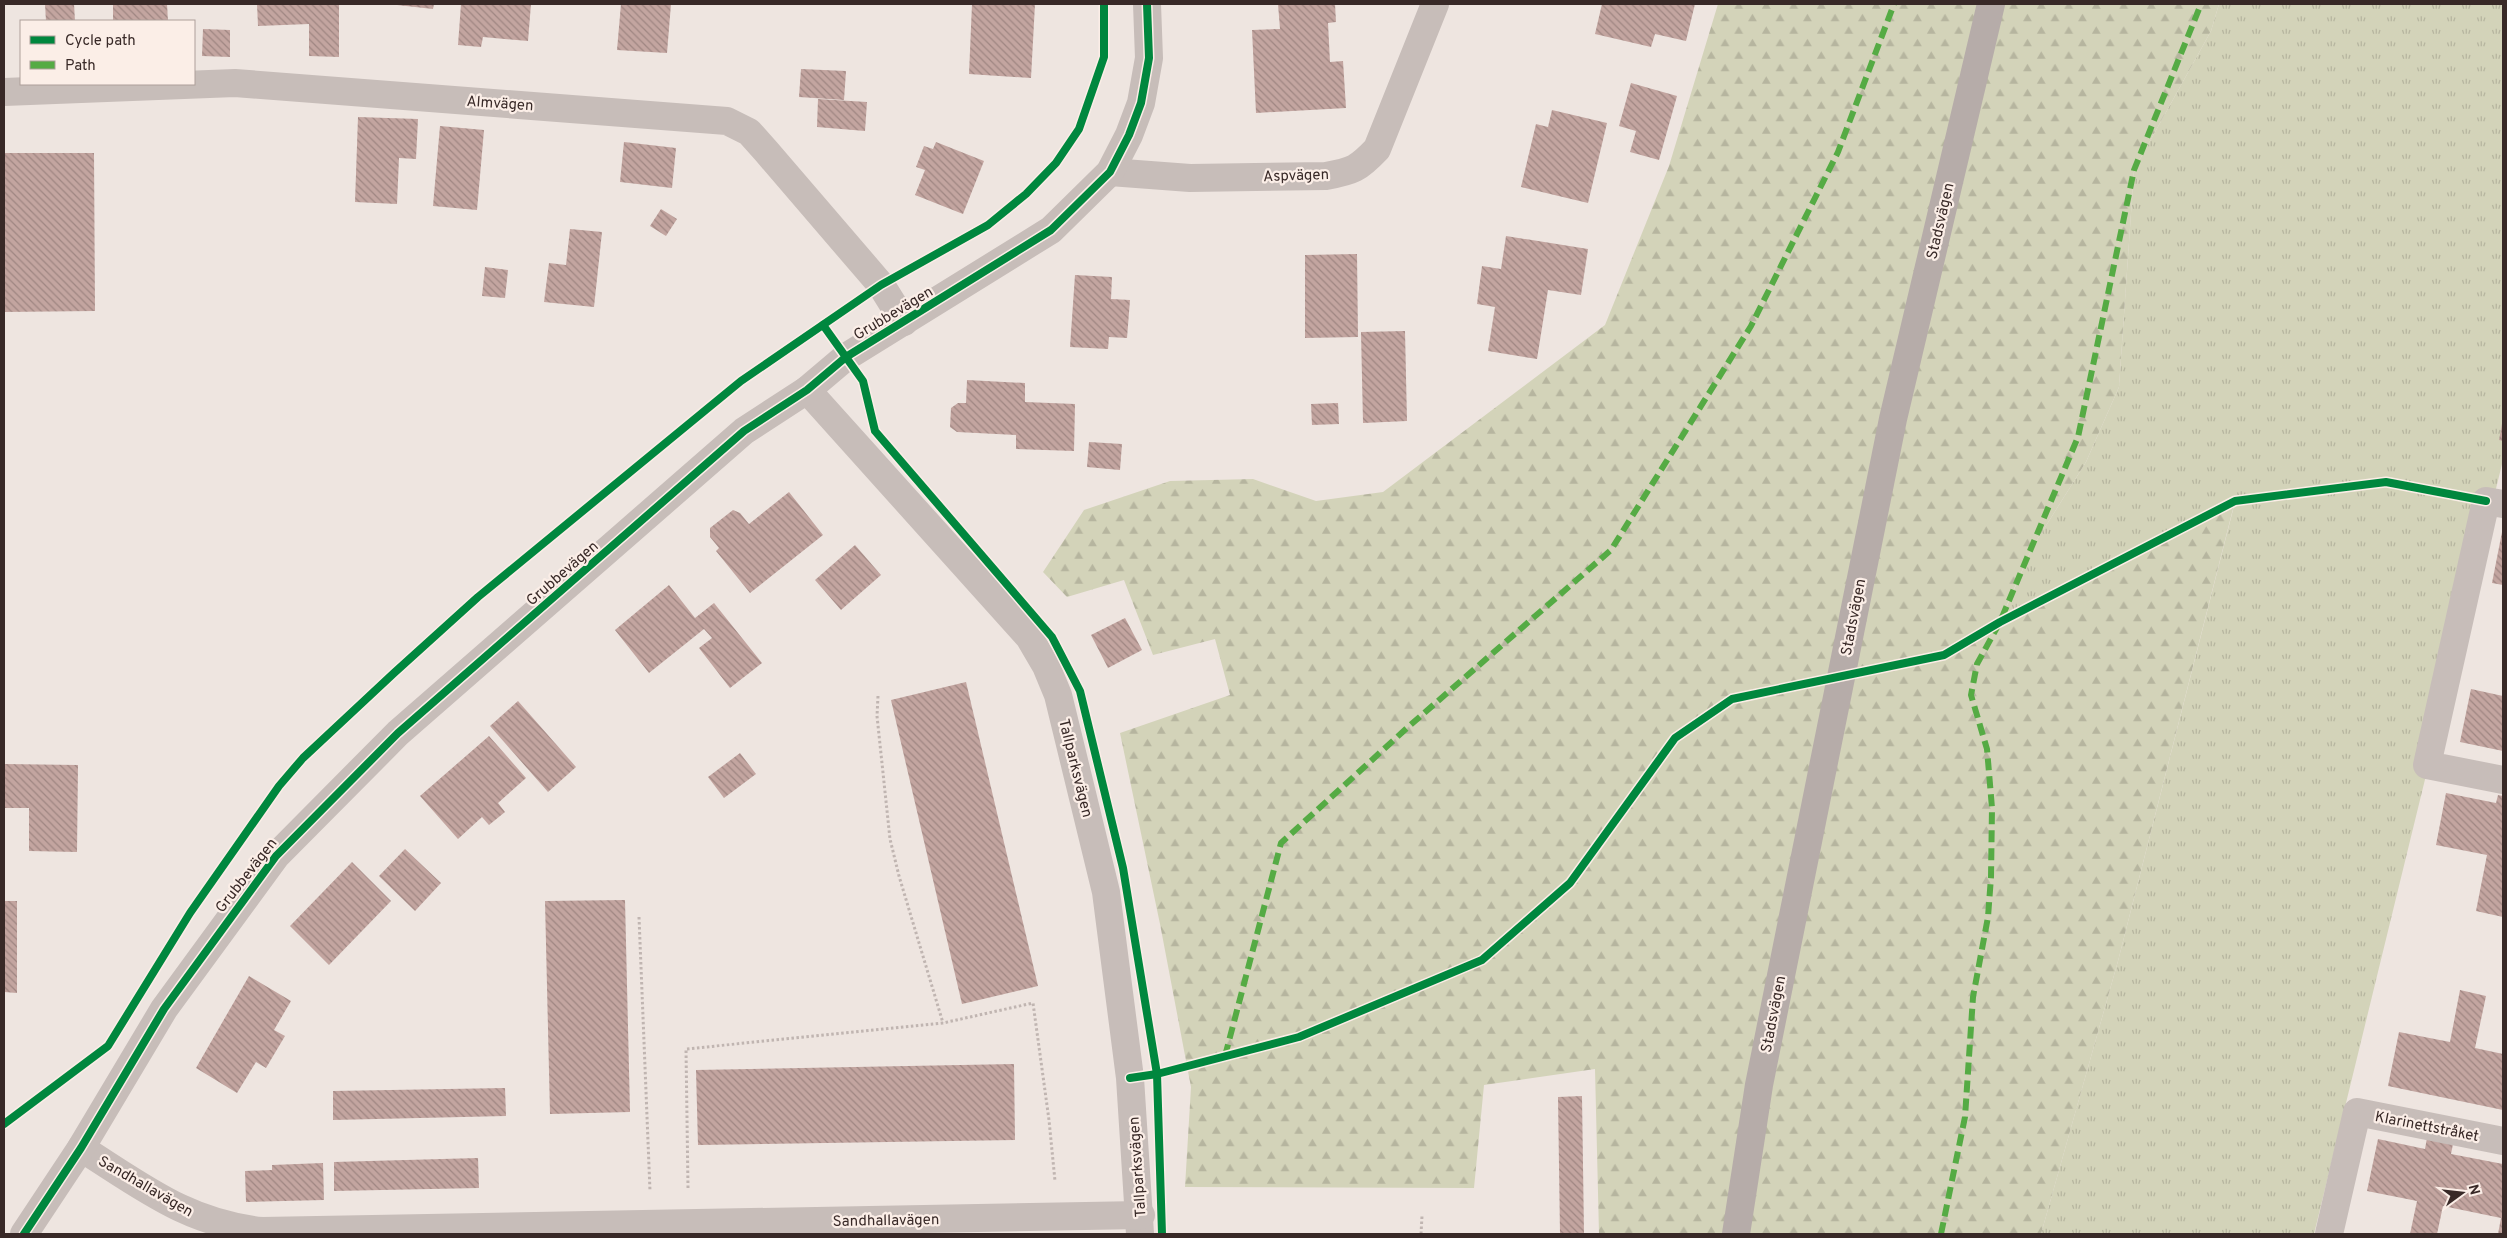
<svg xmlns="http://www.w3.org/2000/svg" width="2507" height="1238" viewBox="0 0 2507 1238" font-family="Overpass,sans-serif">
	<defs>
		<pattern id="grass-tufts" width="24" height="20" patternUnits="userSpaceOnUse" patternTransform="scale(1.25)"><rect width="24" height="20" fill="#d3d3b9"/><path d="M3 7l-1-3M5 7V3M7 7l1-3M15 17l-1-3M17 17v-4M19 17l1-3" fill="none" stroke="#b6b59f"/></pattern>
		<pattern id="forest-firs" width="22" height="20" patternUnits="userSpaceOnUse" patternTransform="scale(1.25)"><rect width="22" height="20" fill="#d3d3b9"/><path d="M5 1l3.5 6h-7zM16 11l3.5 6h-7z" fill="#b6b59f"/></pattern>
		<pattern id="building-back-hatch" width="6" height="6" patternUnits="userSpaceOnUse" patternTransform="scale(1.25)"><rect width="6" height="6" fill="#c3a5a0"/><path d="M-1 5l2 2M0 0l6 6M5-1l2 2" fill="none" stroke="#9f8682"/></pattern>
	</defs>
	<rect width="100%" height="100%" fill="#eee5e0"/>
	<path fill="url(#grass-tufts)" d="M2219 4H2503V460L2314 1234H2041L2118 961 2235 502 2000 622 2032 548 2086 462 2119 387 2134 170 2211 31Z"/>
	<path fill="url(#forest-firs)" d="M1718 4H2219L2211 31 2134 170 2119 387 2086 462 2032 548 2000 621 2235 501 2118 961 2041 1234H1599L1595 1069 1484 1085 1474 1188 1185 1187 1191 1087 1160 924 1120 733 1230 695 1215 639 1153 655 1124 580 1067 597 1043 572 1084 510 1170 481 1253 479 1316 501 1383 492 1605 325 1669 166Z"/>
	<g fill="url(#building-back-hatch)">
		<path d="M45 4H74L75 21H46Z"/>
		<path d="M113 4H167L168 21H113Z"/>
		<path d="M257 4H339V57L309 56V24L258 26Z"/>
		<path d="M388 4H434L433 9Z"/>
		<path d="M461 4H531L528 41 483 37 481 47 458 45Z"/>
		<path d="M621 4H671L667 53 617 50Z"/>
		<path d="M972 4H1035L1031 78 969 74Z"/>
		<path d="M1278 4H1335L1336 22 1328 23 1330 62 1343 61 1346 108 1256 113 1252 30 1280 29Z"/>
		<path d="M1602 4H1695L1686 41 1655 34 1651 47 1595 34Z"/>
		<path d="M203 29 230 30V57L202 56Z"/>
		<path d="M801 69 846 71 844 100 799 97Z"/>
		<path d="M1631 83 1677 96 1659 160 1630 152 1636 131 1619 126Z"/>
		<path d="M818 99 867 102 865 131 817 127Z"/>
		<path d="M1552 110 1607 123 1588 203 1521 187 1536 124 1548 127Z"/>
		<path d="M358 117 418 119 416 159 399 158 397 204 355 202Z"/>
		<path d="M440 126 484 130 477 210 433 206Z"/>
		<path d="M624 142 676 148 672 188 620 182Z"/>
		<path d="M936 142 984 161 963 214 915 195 925 170 916 167 924 146 933 149Z"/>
		<path d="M4 153H94L95 311 4 312Z"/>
		<path d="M661 209 677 219 666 236 650 226Z"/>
		<path d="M570 229 602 232 594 307 544 302 549 263 566 265Z"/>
		<path d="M1506 236 1588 249 1581 295 1548 290 1537 359 1488 351 1495 307 1477 304 1482 266 1501 269Z"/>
		<path d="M1357 254 1358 337 1305 338V255Z"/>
		<path d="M485 267 508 270 505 298 482 296Z"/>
		<path d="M1075 275 1112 277 1111 299 1130 300 1127 338 1109 337 1108 349 1070 347Z"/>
		<path d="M1405 331 1407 421 1363 423 1361 332Z"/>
		<path d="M967 380 1025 383V402L1075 404 1074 451 1016 449V435L957 432 950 427 951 408 958 403H966Z"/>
		<path d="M1338 403 1339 424 1312 425 1311 404Z"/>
		<path d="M2502 424H2503V441L2499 440Z"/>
		<path d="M1089 442 1122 444 1120 470 1087 467Z"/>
		<path d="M789 492 823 535 750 593 716 551 719 548 710 537V528L733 510 740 513 749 524Z"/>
		<path d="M2502 532H2503V585L2492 583Z"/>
		<path d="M855 545 881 575 841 610 815 580Z"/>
		<path d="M669 585 695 618 714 603 762 663 730 688 699 648 712 638 704 629 649 673 615 630Z"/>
		<path d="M1125 618 1142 650 1108 668 1091 635Z"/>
		<path d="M966 682 1038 986 962 1004 891 700Z"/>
		<path d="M2471 689 2503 696V751L2460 742Z"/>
		<path d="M518 701 576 767 548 792 490 726Z"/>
		<path d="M489 736 526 778 498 803 505 812 489 825 482 817 458 839 420 796Z"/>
		<path d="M740 753 756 774 724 798 708 777Z"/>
		<path d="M4 764 78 765 77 852 29 851V808H4Z"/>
		<path d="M2446 793 2496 803 2498 795 2503 796V917L2476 911 2487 855 2436 845Z"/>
		<path d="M405 849 441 883 415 911 379 876Z"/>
		<path d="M352 862 391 901 329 965 290 926Z"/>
		<path d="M625 900 630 1112 550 1114 545 901Z"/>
		<path d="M4 901H17V993L4 992Z"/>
		<path d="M249 976 291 1001 274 1030 285 1036 266 1068 256 1062 237 1093 196 1068Z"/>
		<path d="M2460 990 2486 996 2475 1048 2503 1054V1110L2388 1086 2399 1032 2450 1042Z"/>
		<path d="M1014 1064 1015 1140 698 1145 696 1070Z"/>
		<path d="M505 1088 506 1116 333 1120V1091Z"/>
		<path d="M1582 1096 1584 1234H1560L1558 1097Z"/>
		<path d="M2427 1138 2453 1144 2451 1154 2503 1164V1234H2498L2501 1218 2443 1206 2437 1234H2410L2417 1201 2367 1191 2378 1139 2425 1149Z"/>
		<path d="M478 1158 479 1188 334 1191V1162Z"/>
		<path d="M323 1163 324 1200 246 1202 245 1171 272 1170V1165Z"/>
	</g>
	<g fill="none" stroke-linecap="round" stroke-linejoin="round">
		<g stroke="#c0b5b1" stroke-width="3" stroke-dasharray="2.5 2.5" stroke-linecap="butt">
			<path d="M878 696 877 716 890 839 899 876 943 1023"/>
			<path d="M639 917 650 1191"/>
			<path d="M688 1188 686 1049 943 1023 1033 1003 1049 1120 1055 1181"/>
			<path d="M1421 1234 1422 1216"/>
		</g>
		<g stroke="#c7bdb9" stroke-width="28">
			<path d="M4 92 235 83 727 121 749 132 766 151 881 285 904 322"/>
			<path d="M1110 172 1190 178 1326 176C1353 171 1358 169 1377 149L1435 4"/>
			<path d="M807 390 1029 637 1046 666 1058 695 1106 892 1130 1078 1140 1234"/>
			<path d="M2503 504 2486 501 2427 765 2503 780"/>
			<path d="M81 1148C143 1187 187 1223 262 1231L1141 1215"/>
			<path d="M24 1234 81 1148 164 1009 276 856 398 733 744 431 807 390 846 357 1051 230 1110 172 1129 135 1141 103 1149 58 1147 4"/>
			<path d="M2329 1234 2357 1112 2503 1141"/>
		</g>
		<path stroke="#b6aca9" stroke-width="28" d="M1736 1234 1759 1085 1893 419 1991 4"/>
		<g stroke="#55ab44" stroke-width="6" stroke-dasharray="12 6" stroke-linecap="butt">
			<path d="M1225 1056 1281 843 1407 728 1611 550 1751 326 1838 152 1894 4"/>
			<path d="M1941 1234 1965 1117 1973 997 1988 917 1991 877 1992 808 1987 749 1971 695 1977 664 2000 622 2078 437 2134 170 2201 4"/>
		</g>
		<defs>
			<g id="cycleway">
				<path d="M823 325 863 381 875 431 1052 637 1080 691 1123 868 1157 1074 1162 1234"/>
				<path d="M1130 1078 1157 1074 1299 1037 1482 960 1570 883 1675 738 1732 699 1944 655 2000 622 2235 501 2386 482 2486 501"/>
				<path d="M4 1124 108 1046 190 913 279 786 303 758 394 673 478 597 741 381 881 285 988 225 1026 194 1056 163 1079 129 1104 57V4"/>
				<path d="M24 1234 81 1148 164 1009 276 856 398 733 744 431 807 390 846 357 1051 230 1110 172 1129 135 1141 103 1149 58 1147 4"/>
			</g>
		</defs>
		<use href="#cycleway" stroke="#fbeee7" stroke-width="11"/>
		<use href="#cycleway" stroke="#00873e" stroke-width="8"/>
	</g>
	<g text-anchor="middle" stroke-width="4.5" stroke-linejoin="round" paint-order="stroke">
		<g font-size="15" fill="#382927" stroke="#fbeee7">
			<text transform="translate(500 103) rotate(4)" y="5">Almvägen</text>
			<text transform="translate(1296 175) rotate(-2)" y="5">Aspvägen</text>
			<text transform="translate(1940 221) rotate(-77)" y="5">Stadsvägen</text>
			<text transform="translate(893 313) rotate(-31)" y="5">Grubbevägen</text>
			<text transform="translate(562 573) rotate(-41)" y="5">Grubbevägen</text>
			<text transform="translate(1853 617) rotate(-79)" y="5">Stadsvägen</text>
			<text transform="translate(1076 768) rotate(76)" y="5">Tallparksvägen</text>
			<text transform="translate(246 875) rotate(-52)" y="5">Grubbevägen</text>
			<text transform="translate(1773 1014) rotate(-79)" y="5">Stadsvägen</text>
			<text transform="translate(2427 1126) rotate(11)" y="5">Klarinettstråket</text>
			<text transform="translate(1137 1167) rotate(-94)" y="5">Tallparksvägen</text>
			<text transform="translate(146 1186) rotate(30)" y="5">Sandhallavägen</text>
			<text transform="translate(886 1220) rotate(-1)" y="5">Sandhallavägen</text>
		</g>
	</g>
	<rect width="2507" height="1238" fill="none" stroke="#382927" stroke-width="10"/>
	<rect x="20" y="20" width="175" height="65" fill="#fbeee7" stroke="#ad9f9a"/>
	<rect x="30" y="36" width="25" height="8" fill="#00873e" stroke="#ad9f9a"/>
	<text x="65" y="45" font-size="15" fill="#382927">Cycle path</text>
	<rect x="30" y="61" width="25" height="8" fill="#55ab44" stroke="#ad9f9a"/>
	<text x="65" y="70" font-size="15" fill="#382927">Path</text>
	<g transform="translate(2462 1193) rotate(75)" stroke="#fbeee7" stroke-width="4" paint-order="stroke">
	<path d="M0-4L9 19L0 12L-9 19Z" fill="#382927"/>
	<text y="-8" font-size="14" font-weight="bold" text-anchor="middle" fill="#382927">N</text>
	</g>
</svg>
